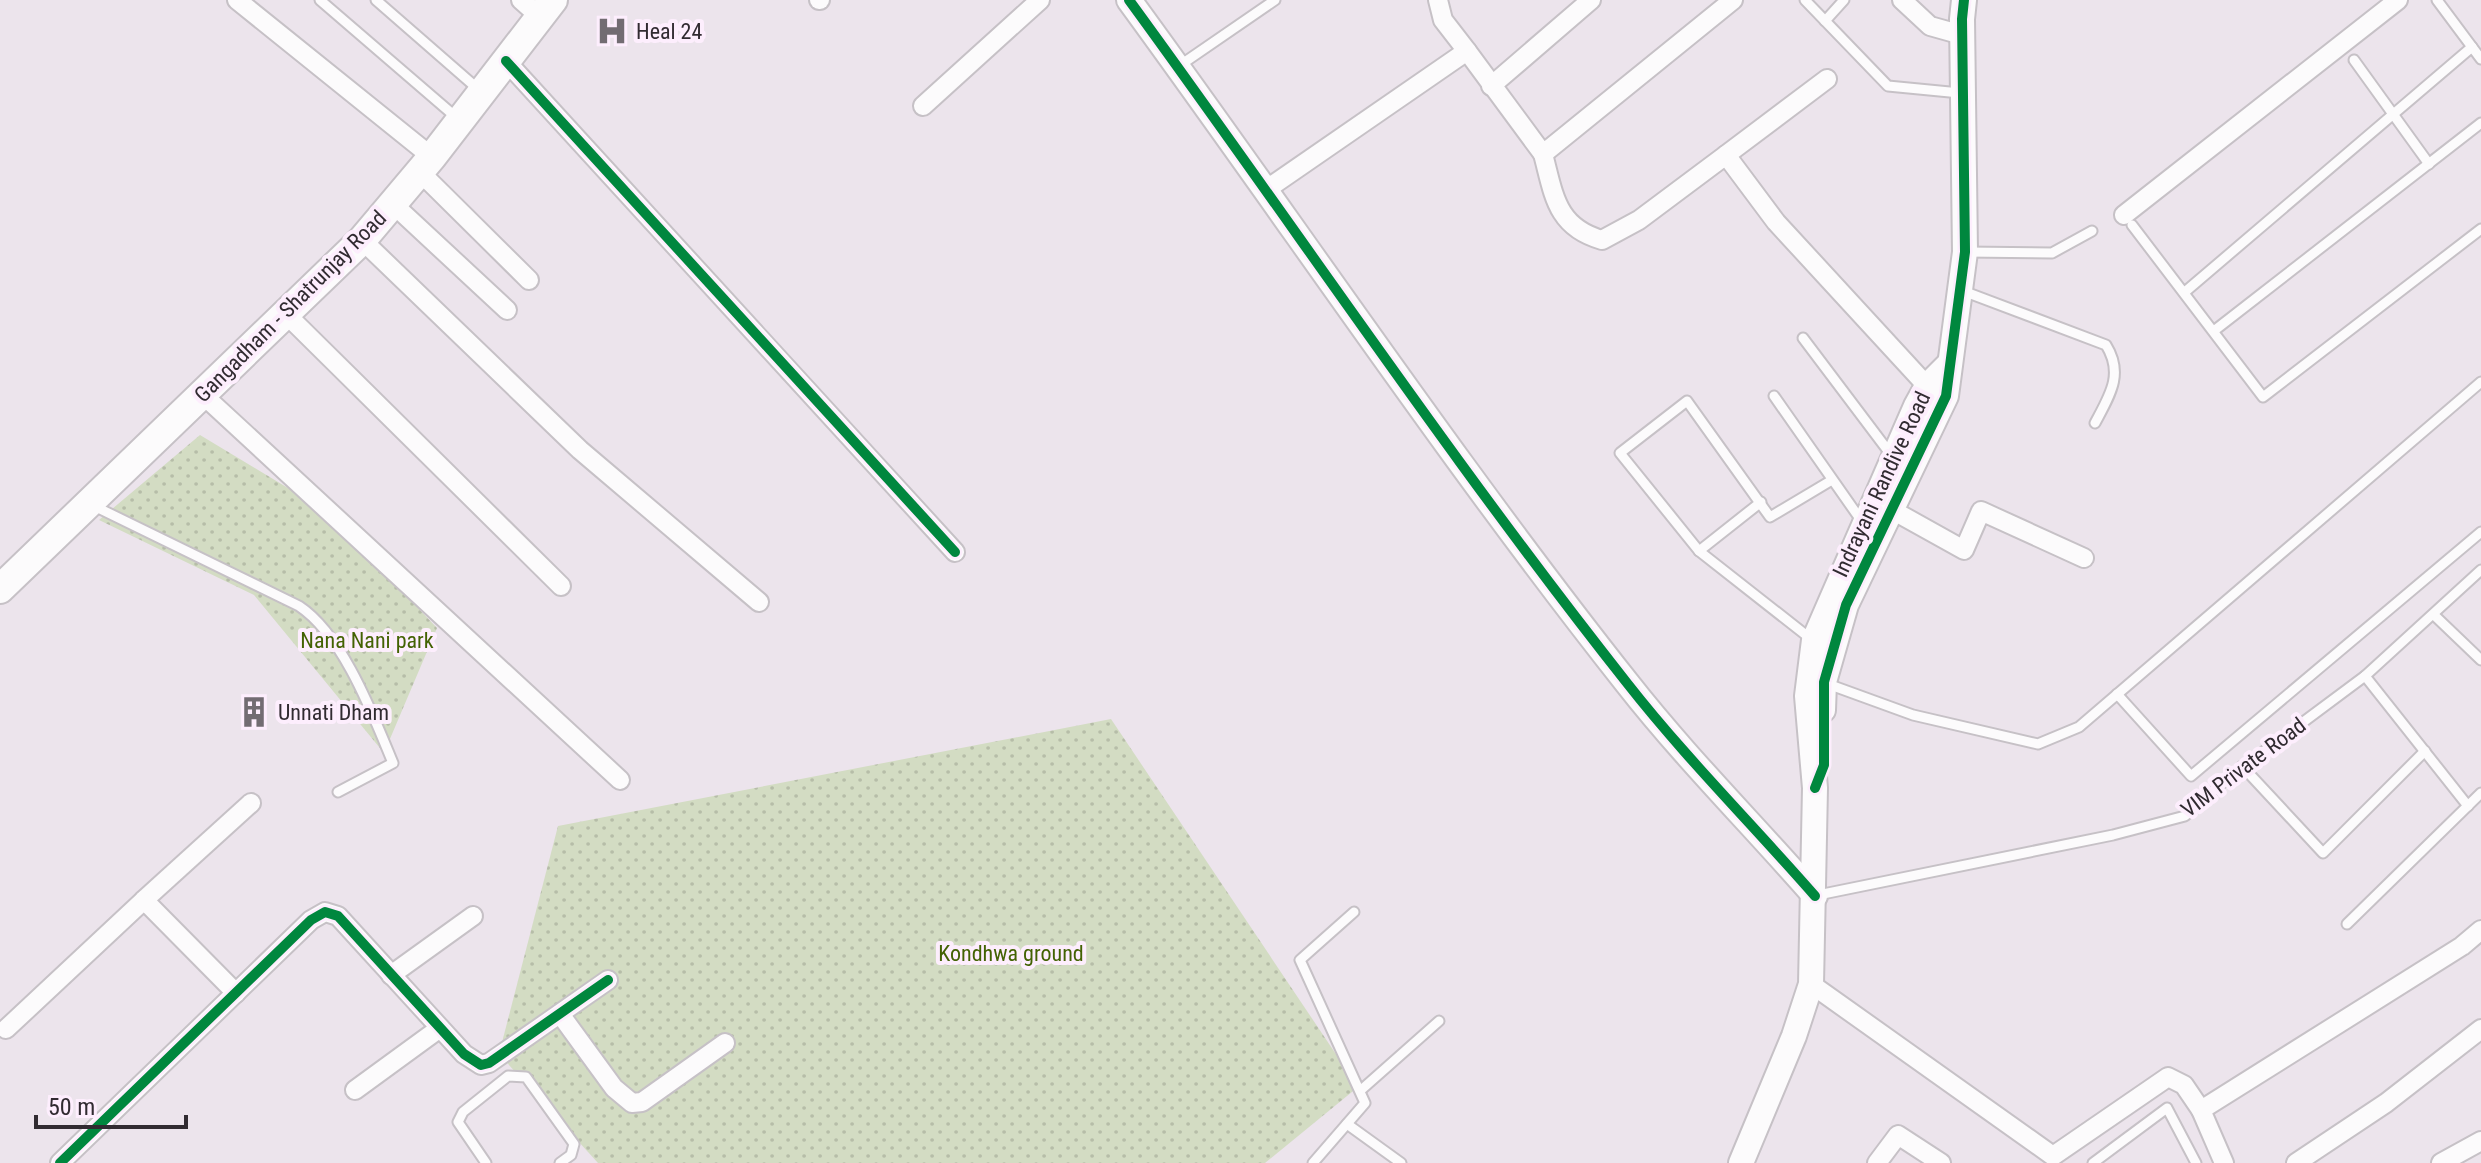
<svg xmlns="http://www.w3.org/2000/svg" width="2481" height="1163" viewBox="0 0 2481 1163" font-family="'Roboto Condensed',sans-serif">
	<defs>
		<pattern id="park-dots" width="8" height="8" patternUnits="userSpaceOnUse" patternTransform="scale(2)"><rect width="8" height="8" fill="#d3dcc3"/><path d="M2 2h.1M6 6h.1" fill="none" stroke="#b6bda8" stroke-width="1.8" stroke-linecap="round"/></pattern>
	</defs>
	<rect width="100%" height="100%" fill="#ece4ec"/>
	<g fill="url(#park-dots)">
		<path d="M200 435 326 511 437 628 384 753 254 595 99 520Z"/>
		<path d="M1111 719 1358 1087 1265 1163H598L499 1054 558 826Z"/>
	</g>
	<g fill="none" stroke-linecap="round" stroke-linejoin="round">
		<defs>
			<g id="lane">
				<path d="M320 0 457 118"/>
				<path d="M376 0 478 89"/>
				<path d="M1805 0 1888 86 1960 93"/>
				<path d="M2437 0 2481 59"/>
				<path d="M1825 21 1844 0"/>
				<path d="M2354 60 2429 164"/>
				<path d="M1179 66 1275 0"/>
				<path d="M2132 225 2263 397 2481 229"/>
				<path d="M1965 252 2052 253 2092 231"/>
				<path d="M1963 291 2106 345C2124 374 2110 395 2095 423"/>
				<path d="M2186 291 2472 47"/>
				<path d="M2215 330 2481 123"/>
				<path d="M1803 338 1892 456"/>
				<path d="M1774 396 1863 523"/>
				<path d="M94 506 299 606C343 635 373 715 393 763L338 792"/>
				<path d="M1699 551 1761 502"/>
				<path d="M2434 615 2481 660"/>
				<path d="M1811 639 1699 551 1620 453 1687 401 1770 517 1832 480"/>
				<path d="M2365 676 2468 806"/>
				<path d="M1825 683 1913 715 2038 744 2079 727 2481 382"/>
				<path d="M2117 694 2191 776 2481 532"/>
				<path d="M2242 766 2323 853 2425 751"/>
				<path d="M1818 895 2113 835 2185 816 2228 778 2365 676 2481 570"/>
				<path d="M2347 924 2481 793"/>
				<path d="M1361 1090 1439 1021"/>
				<path d="M1347 1124 1401 1163"/>
				<path d="M486 1163 458 1122 463 1112 508 1076 526 1077 574 1144 571 1155 560 1163"/>
				<path d="M1313 1163 1365 1103 1300 960 1354 912"/>
				<path d="M2093 1163 2167 1108 2196 1163"/>
			</g>
			<g id="street">
				<path d="M237 0 432 157"/>
				<path d="M521 0 539 16"/>
				<path d="M819 0H820"/>
				<path d="M1438 0 1443 20 1467 51"/>
				<path d="M1902 0 1930 26 1962 35"/>
				<path d="M506 61 955 552"/>
				<path d="M1491 86 1591 0"/>
				<path d="M923 106 1040 0"/>
				<path d="M1543 154C1554 195 1556 227 1602 240L1639 220 1726 155 1776 222 1927 386 1936 390"/>
				<path d="M1726 155 1827 79"/>
				<path d="M420 172 529 280"/>
				<path d="M1267 189 1467 51 1543 154 1733 0"/>
				<path d="M393 204 507 310"/>
				<path d="M2124 215 2398 0"/>
				<path d="M362 240 580 450 759 602"/>
				<path d="M285 313 561 586"/>
				<path d="M202 394 620 780"/>
				<path d="M1892 510 1964 550 1981 511 2084 558"/>
				<path d="M144 900 251 803"/>
				<path d="M391 975 473 916"/>
				<path d="M1811 984 2053 1156 2168 1077 2184 1085 2201 1110"/>
				<path d="M560 1014 614 1088 632 1103 642 1102 725 1043"/>
				<path d="M6 1029 144 900 236 993"/>
				<path d="M355 1090 440 1028"/>
				<path d="M60 1163 311 920 325 912 338 916 464 1054 481 1065 489 1063 608 980"/>
				<path d="M1877 1163 1898 1135 1941 1163"/>
				<path d="M2224 1163 2201 1110 2462 946 2481 930"/>
				<path d="M2296 1163 2386 1103 2481 1029"/>
				<path d="M2441 1163 2481 1141"/>
			</g>
			<g id="secondary">
				<path d="M1129 0C1295 227 1452 462 1627 683 1685 757 1753 825 1815 896"/>
				<path d="M1823 710 1824 682 1846 605 1946 396 1965 252 1962 19 1964 0"/>
				<path d="M1741 1163 1794 1036 1811 984 1815 788 1807 696 1814 640 1916 406 1927 386 1950 363"/>
			</g>
			<path id="primary" d="M0 589 362 240 432 157 553 0"/>
		</defs>
		<use href="#lane" stroke="#c6c1c6" stroke-width="13"/>
		<use href="#street" stroke="#c6c1c6" stroke-width="22"/>
		<use href="#secondary" stroke="#c6c1c6" stroke-width="28"/>
		<use href="#primary" stroke="#c6c1c6" stroke-width="32"/>
		<use href="#lane" stroke="#fcfbfc" stroke-width="9"/>
		<use href="#street" stroke="#fcfbfc" stroke-width="18"/>
		<use href="#secondary" stroke="#fcfbfc" stroke-width="24"/>
		<use href="#primary" stroke="#fcfbfc" stroke-width="28"/>
		<defs>
			<g id="cycleway">
				<path d="M1129 0C1295 227 1452 462 1627 683 1685 757 1753 825 1815 896"/>
				<path d="M506 61 955 552"/>
				<path d="M1815 788 1824 765V682L1846 605 1946 396 1965 252 1962 19 1964 0"/>
				<path d="M60 1163 311 920 325 912 338 916 464 1054 481 1065 489 1063 608 980"/>
			</g>
		</defs>
		<use href="#cycleway" stroke="#fdeefd" stroke-width="15"/>
		<use href="#cycleway" stroke="#00873e" stroke-width="10"/>
	</g>
	<defs>
		<symbol id="hospital-bare" viewBox="-9 -9 18 18"><path d="M-5-5h3v3.5h4V-5h3V5h-3V1.5h-4V5h-3Z" fill="#726c72" stroke="#fdeefd" stroke-width="2.5" paint-order="stroke"/></symbol>
		<symbol id="building-bare" viewBox="-9 -9 18 18"><path d="M-4-6H4V6H1V3H-1V6H-4ZM-2.5-4.3h1.7v1.8h-1.7ZM.8-4.3h1.7v1.8H.8ZM-2.5-1h1.7V.8h-1.7ZM.8-1h1.7V.8H.8Z" fill="#726c72" stroke="#fdeefd" stroke-width="2.5" paint-order="stroke"/></symbol>
	</defs>
	<g fill-rule="evenodd">
		<use href="#hospital-bare" x="590" y="9" width="44" height="44"/>
		<use href="#building-bare" x="232" y="690" width="44" height="44"/>
	</g>
	<g text-anchor="middle" stroke-width="8" stroke-linejoin="round" paint-order="stroke">
		<g font-size="22" fill="#312b31" stroke="#fdeefd" text-anchor="start">
			<text x="636" y="39">Heal 24</text>
			<text x="278" y="720">Unnati Dham</text>
		</g>
		<g font-size="22" fill="#312b31" stroke="#fdeefd">
			<text transform="translate(290 306) rotate(-45)" y="8">Gangadham - Shatrunjay Road</text>
			<text transform="translate(1881 484) rotate(-65)" y="8">Indrayani Randive Road</text>
			<text transform="translate(2243 767) rotate(-37)" y="8">VIM Private Road</text>
		</g>
		<g font-size="22" fill="#436203" stroke="#fdeefd">
			<text x="367" y="648">Nana Nani park</text>
			<text x="1011" y="961">Kondhwa ground</text>
		</g>
	</g>
	<path d="M36 1115v12h150v-12" fill="none" stroke="#312b31" stroke-width="4"/>
	<text x="48" y="1115" font-size="24" fill="#312b31" stroke="#fdeefd" stroke-width="6" paint-order="stroke">50 m</text>
</svg>
